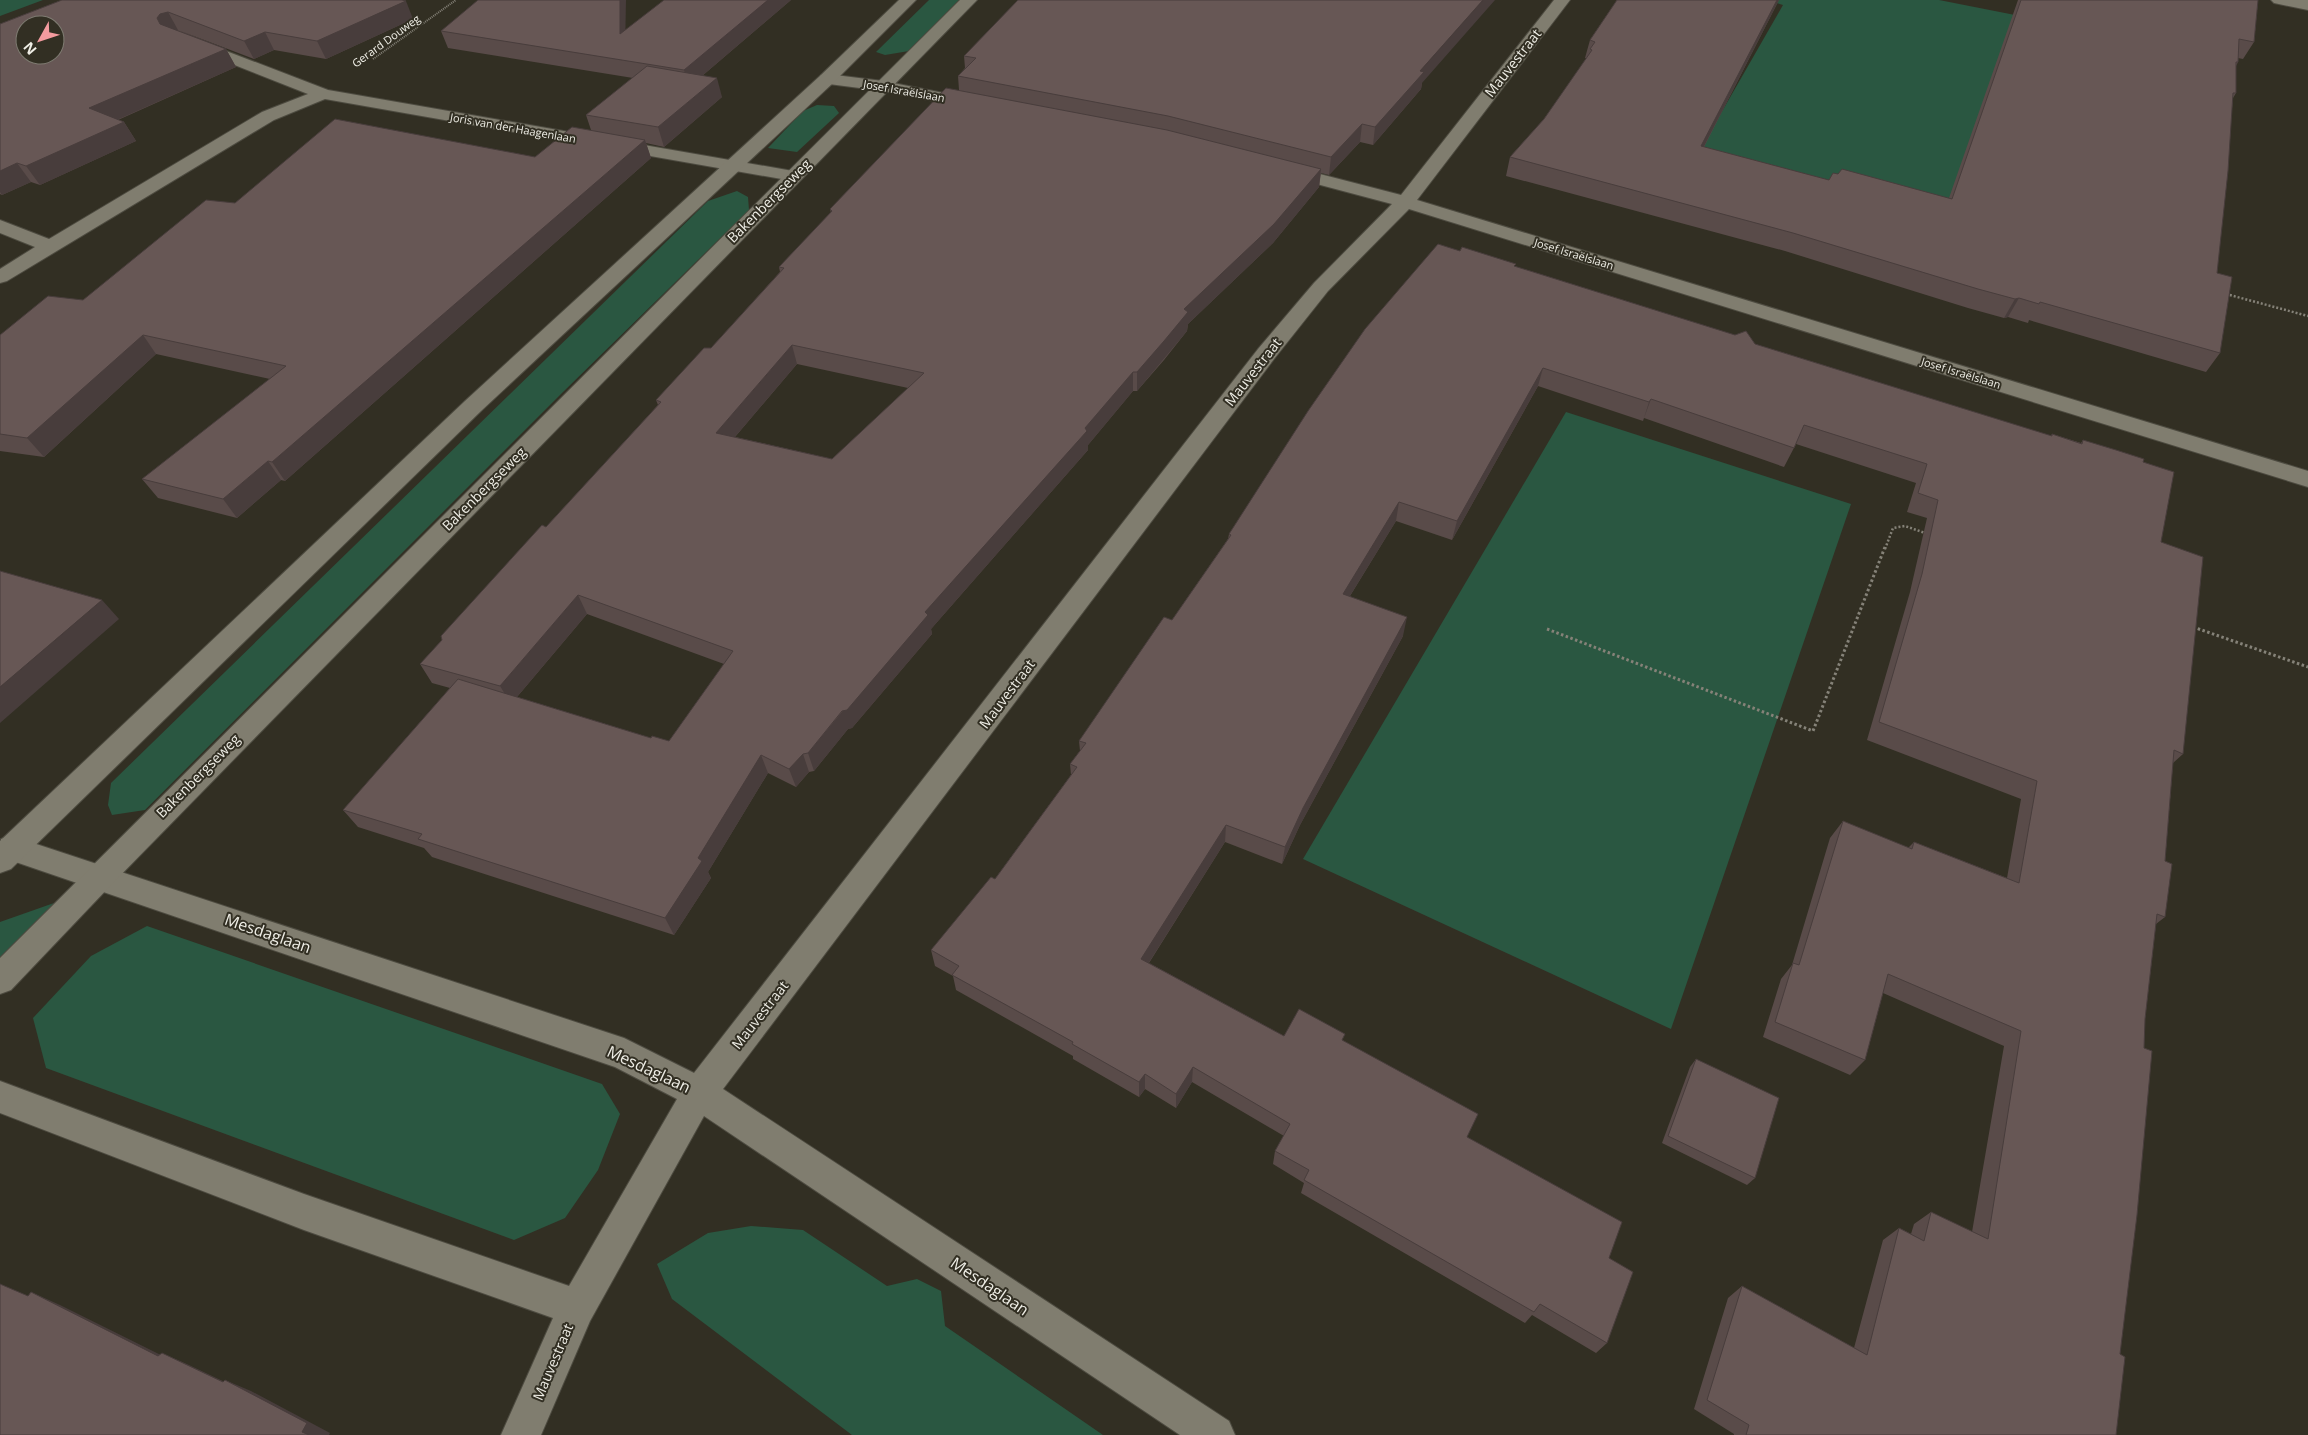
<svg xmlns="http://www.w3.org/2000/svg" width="2308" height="1435" viewBox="0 0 2308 1435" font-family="'Open Sans',sans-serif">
	<rect width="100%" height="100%" fill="#322f23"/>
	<g fill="#2a5741">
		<path d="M0 0H43L0 16Z"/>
		<path d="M929 0H959L909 51 885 55 876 52Z"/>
		<path d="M1766 0H1939L2035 19 1980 220 1697 155 1783 5Z"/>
		<path d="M817 105 834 106 839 113 797 152 768 148 803 111Z"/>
		<path d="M737 191 748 197 749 210 562 393 145 810 112 815 108 805 111 783 708 201Z"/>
		<path d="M1566 412 1851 504 1671 1029 1303 859Z"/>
		<path d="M54 903 49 919 0 965V922Z"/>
		<path d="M147 926 602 1084 620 1114 598 1170 565 1218 514 1240 46 1068 33 1018 91 956Z"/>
		<path d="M751 1226 803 1230 887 1286 917 1279 941 1291 945 1326 1103 1435H852L672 1299 657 1264 708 1233Z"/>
	</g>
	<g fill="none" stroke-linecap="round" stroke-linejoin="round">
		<defs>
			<g id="minor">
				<path d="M1554 0H1570L1417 200 2308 471V487L1409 209 1328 291 1274 359 723 1089 1229 1421 1235 1435H1180L704 1116 590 1321 541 1435H501L553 1318 304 1230 0 1113V1081L304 1194 569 1286 677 1099 615 1067 1 857V839L12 836 624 1038 694 1073 1258 349 1314 283 1392 204 1279 174 1276 170 1279 166 1285 165 1401 195Z"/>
				<path d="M195 39 328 90 793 171 799 172 802 176 799 180 793 181 325 99 274 120 7 281 0 283V269L35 247 0 233V220L49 239 262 112 308 94 189 47 187 44 189 41Z"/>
				<path d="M827 74 883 81 974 99 980 100 982 104 980 108 974 109 883 91 821 83 819 79 821 75Z"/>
			</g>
			<g id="tertiary">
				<path d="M899 0H916L833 83 481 411 11 869 0 873V841L465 401 821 75Z"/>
				<path d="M960 0H977L111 885 11 990 0 994V958Z"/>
				<path d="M2271 0H2308V10L2274 3Z"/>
			</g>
		</defs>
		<use href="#minor" stroke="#4d4b40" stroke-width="2"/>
		<use href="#tertiary" stroke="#4d4b40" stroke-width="2"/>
		<path stroke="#858278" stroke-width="2" stroke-dasharray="1 1" stroke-linecap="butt" d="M373 59 456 0"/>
		<g stroke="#858278" stroke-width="2.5" stroke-dasharray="2 2" stroke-linecap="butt">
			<path d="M2226 294 2308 316"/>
			<path d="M1885 549 1893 528 1905 526 1928 534"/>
		</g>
		<g stroke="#858278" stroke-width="3" stroke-dasharray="2.5 2.5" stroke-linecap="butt">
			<path d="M2193 627 2308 667"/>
			<path d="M1547 629 1813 731 1885 547"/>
		</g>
		<use href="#minor" fill="#807d6f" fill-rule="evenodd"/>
		<use href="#tertiary" fill="#807d6f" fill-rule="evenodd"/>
	</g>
	<g fill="#594b49" fill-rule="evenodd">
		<path d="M62 0 413 19 326 59 274 50 254 59 178 30 226 49 236 67 118 120 124 122 136 141 40 185 31 182 2 195 0 194V24Z"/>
		<path d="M791 0 702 76 722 97 664 147 646 143 651 158 285 481 281 480 237 518 158 498 142 479 270 379 156 354 44 457 0 451V335L83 300 235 203 535 157 591 130 586 115 633 78 448 48 441 31 625 30Z"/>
		<path d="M1617 0H1779L1704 147 1829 180 1949 198 2018 0H2258L2254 42 2243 59 2238 58V62L2236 66V93L2233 98 2217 273 2220 353 2206 372 2029 320 2028 323 2008 317 2004 318 1968 308 1785 251 1506 176 1510 157 1544 119 1587 58H1585L1590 40Z"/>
		<path d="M964 56 1422 83 1421 89 1373 145 1360 142 1329 175 1321 173 1319 187 1273 243 1188 324 1187 331 1164 360 1137 391H1133L1088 445V450L931 629 932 634 852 728 848 729 814 771 809 772 796 787 768 773 708 872 711 878 674 935 432 857 424 848 358 827 343 810 450 688 432 683 420 664 658 405 656 400 711 348 780 272 779 267 831 213 830 209 959 90 958 76 965 68ZM797 364 908 388 832 459 735 437ZM587 614 724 664 669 741 651 738 517 697Z"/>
		<path d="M1515 267 1755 344 2051 436 2052 434 2081 443 2083 440 2143 462 2161 542 2183 754 2173 763 2165 861V917L2156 924 2145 1019 2120 1354 2116 1435H1734V1434L1694 1409 1728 1298 1742 1286 1854 1348 1883 1240 1899 1228 1911 1234 1914 1224 1931 1212 1972 1232 2004 1046 1883 993 1865 1060 1850 1075 1763 1037 1781 979 1792 965 1830 838 1843 821 1908 848 1914 842 2007 878 2021 799 1867 740 1910 592 1927 518 1907 512 1916 483 1796 444 1784 467 1644 418 1643 421 1538 386 1452 540 1396 521 1350 596 1403 636 1300 825 1282 864 1225 842 1149 963 1284 1036 1343 1041 1467 1137 1609 1258 1607 1343 1596 1353 1532 1315 1525 1323 1301 1193 1304 1183 1273 1164 1275 1151 1284 1136 1192 1082 1176 1108 1145 1089 1139 1097 1073 1059V1056L956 990 953 976 935 966 931 950 995 879 1071 775 1070 764 1080 751 1079 741 1172 620 1228 539 1229 534Z"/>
		<path d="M1696 1059 1755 1178 1747 1185 1662 1143 1690 1067Z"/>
	</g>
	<g fill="#483d3c">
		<path d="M620 0H626L625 51 620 34Z"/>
		<path d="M768 0H791L689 87 684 70Z"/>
		<path d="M1483 0H1495L1422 83 1421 89 1373 145 1375 127 1420 71Z"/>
		<path d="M1777 0H1779L1695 164 1701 146Z"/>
		<path d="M406 1 413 19 326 59 317 41Z"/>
		<path d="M168 12 178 30 167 36 157 18 160 14Z"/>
		<path d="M265 32 274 50 254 59 244 41Z"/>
		<path d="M226 49 236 67 101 127 89 108Z"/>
		<path d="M717 78 722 97 664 147 658 127Z"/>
		<path d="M124 122 136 141 40 185 26 166Z"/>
		<path d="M1362 124 1360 142 1329 175 1331 157Z"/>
		<path d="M645 140 651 158 285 481 272 462Z"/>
		<path d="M17 163 31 182 2 195 0 192V171Z"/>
		<path d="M1321 169 1319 187 1273 243 1188 324 1187 331 1137 391V372L1184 309Z"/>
		<path d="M2019 298 2008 317 2004 318 2015 299Z"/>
		<path d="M143 335 156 354 44 457 27 438Z"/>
		<path d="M792 345 797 364 722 452 716 433Z"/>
		<path d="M1543 368 1538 386 1452 540 1457 521Z"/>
		<path d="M1133 372V391L1088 445V450L931 629 932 634 852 728 848 729 814 771 808 753 925 612Z"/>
		<path d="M1651 399 1644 418 1643 421 1649 402Z"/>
		<path d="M268 461 281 480 237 518 223 499Z"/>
		<path d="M1399 502 1396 521 1340 612 1343 594Z"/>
		<path d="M578 595 587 614 511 704 500 686Z"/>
		<path d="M102 600 119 619 0 723V687Z"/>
		<path d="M1407 617 1403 636 1300 825 1282 864 1285 847 1303 808Z"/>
		<path d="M803 754 809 772 796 787 789 769Z"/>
		<path d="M761 755 768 773 708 872 711 878 674 935 665 918 698 858Z"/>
		<path d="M1226 825 1225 842 1141 975V959Z"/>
		<path d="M1193 1067 1192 1082 1176 1108V1094Z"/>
		<path d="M1145 1074V1089L1139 1097V1082Z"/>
		<path d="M31 1292 60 1305 185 1367 158 1356Z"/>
		<path d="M162 1353 189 1365 248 1393 223 1382Z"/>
		<path d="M225 1380 251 1391 330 1433 329 1435H309L302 1432Z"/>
	</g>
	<g fill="#675755" stroke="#483d3c" fill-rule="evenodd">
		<path d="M62 0H402L406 1 317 41 265 32 244 41 168 12 160 14 157 18 160 24 226 49 89 108 124 122 26 166 17 163 0 171V24ZM25 25H55V55H25Z"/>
		<path d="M478 0H620V34L664 0H768L684 70 441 31Z"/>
		<path d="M1018 0H1483L1420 71 1424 72 1375 127 1362 124 1331 157 1168 116 958 76 976 58 964 56Z"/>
		<path d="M1617 0H1777L1701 146 1829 180 1833 173 1838 174 1842 169 1952 199 2021 0H2258L2254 42 2239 39 2238 62H2236V93H2233L2228 171 2217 273 2232 277 2220 353 2040 302 2039 304 2019 298 2015 299 1978 289 1793 233 1510 157 1544 119 1592 50 1590 49 1595 42 1590 40Z"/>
		<path d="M647 66 717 78 658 127 586 115Z"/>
		<path d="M946 88 1167 130 1321 169 1274 224 1184 309 1188 312 1164 341 1137 372H1133L1085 428 1087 431 925 612 928 615 847 710 842 711 808 753 803 754 789 769 761 755 698 858 702 861 665 918 418 839 422 834 343 810 458 679 651 738 652 736 669 741 733 651 578 595 500 686 420 664 442 640 441 636 542 525 546 527 661 402 656 400 704 348H711L784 268 779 267 832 211 830 209ZM792 345 924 373 832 459 716 433Z"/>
		<path d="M335 119 535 157 572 127 645 140 272 462 268 461 223 499 142 479 286 366 143 335 27 438 0 434V335L48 296 83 300 206 200 235 203Z"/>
		<path d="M1438 244 1460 251 1462 247 1516 264 1514 266 1735 335 1746 331 1755 344 2052 436V434L2082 444 2083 440 2116 450 2144 459 2143 462 2174 472 2161 542 2203 557 2183 754 2174 750 2165 861 2172 864 2165 917 2157 914 2145 1019 2144 1048 2152 1051 2137 1215 2120 1354 2125 1357 2116 1435H1746L1749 1425 1707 1400 1742 1286 1867 1355 1899 1228 1924 1241 1931 1212 1988 1239 2021 1031 1888 974 1865 1060 1775 1022 1793 963 1799 965 1843 821 1912 849 1914 842 2019 883 2037 781 1879 722 1922 574 1938 500 1918 493 1927 464 1804 425 1794 448 1651 399 1649 402 1543 368 1457 521 1399 502 1343 594 1407 617 1303 808 1285 847 1226 825 1141 959 1284 1036 1299 1009 1345 1034 1342 1040 1478 1114 1467 1137 1622 1222 1609 1258 1633 1272 1607 1343 1540 1304 1534 1312 1304 1180 1309 1170 1275 1151 1290 1124 1193 1067 1176 1094 1145 1074 1139 1082 1072 1044 1073 1042 952 975 959 966 931 950 991 877 995 879 1077 767 1070 764 1086 743 1079 741 1164 617 1172 620 1231 535 1229 534 1308 411 1365 329Z"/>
		<path d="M0 571 102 600 0 687Z"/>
		<path d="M1696 1059 1779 1098 1755 1178 1668 1136Z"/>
		<path d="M0 1284 28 1296 31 1292 158 1356 162 1353 223 1382 225 1380 307 1423 302 1432 309 1435H0Z"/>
	</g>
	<g text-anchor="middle" stroke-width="4" stroke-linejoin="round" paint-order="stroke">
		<g font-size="11" fill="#efeee6" stroke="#322f23">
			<text transform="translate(386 41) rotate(-36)" y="4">Gerard Douweg</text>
			<text transform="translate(904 91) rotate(10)" y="4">Josef Israëlslaan</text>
			<text transform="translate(513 128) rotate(10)" y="4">Joris van der Haagenlaan</text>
			<text transform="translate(1574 254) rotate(17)" y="4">Josef Israëlslaan</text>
			<text transform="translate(1961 373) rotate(17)" y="4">Josef Israëlslaan</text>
		</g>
		<g font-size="14" fill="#efeee6" stroke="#322f23">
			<text transform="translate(1513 63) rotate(-52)" y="5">Mauvestraat</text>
			<text transform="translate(769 201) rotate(-45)" y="5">Bakenbergseweg</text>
			<text transform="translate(1253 372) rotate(-52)" y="5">Mauvestraat</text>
			<text transform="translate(484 489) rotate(-45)" y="5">Bakenbergseweg</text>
			<text transform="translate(1007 694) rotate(-53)" y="5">Mauvestraat</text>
			<text transform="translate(198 776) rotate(-45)" y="5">Bakenbergseweg</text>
			<text transform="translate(760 1015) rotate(-52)" y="5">Mauvestraat</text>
			<text transform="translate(553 1362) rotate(-67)" y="5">Mauvestraat</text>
		</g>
		<g font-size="16" fill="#efeee6" stroke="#322f23">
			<text transform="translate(268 933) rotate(19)" y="6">Mesdaglaan</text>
			<text transform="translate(649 1069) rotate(25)" y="6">Mesdaglaan</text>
			<text transform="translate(990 1286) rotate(34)" y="6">Mesdaglaan</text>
		</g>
	</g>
	<g transform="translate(40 40) rotate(230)"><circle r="24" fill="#322f23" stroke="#7e7b71"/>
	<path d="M0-4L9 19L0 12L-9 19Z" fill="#f49b9f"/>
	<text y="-8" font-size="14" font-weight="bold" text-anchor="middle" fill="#efeee6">N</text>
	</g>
</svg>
